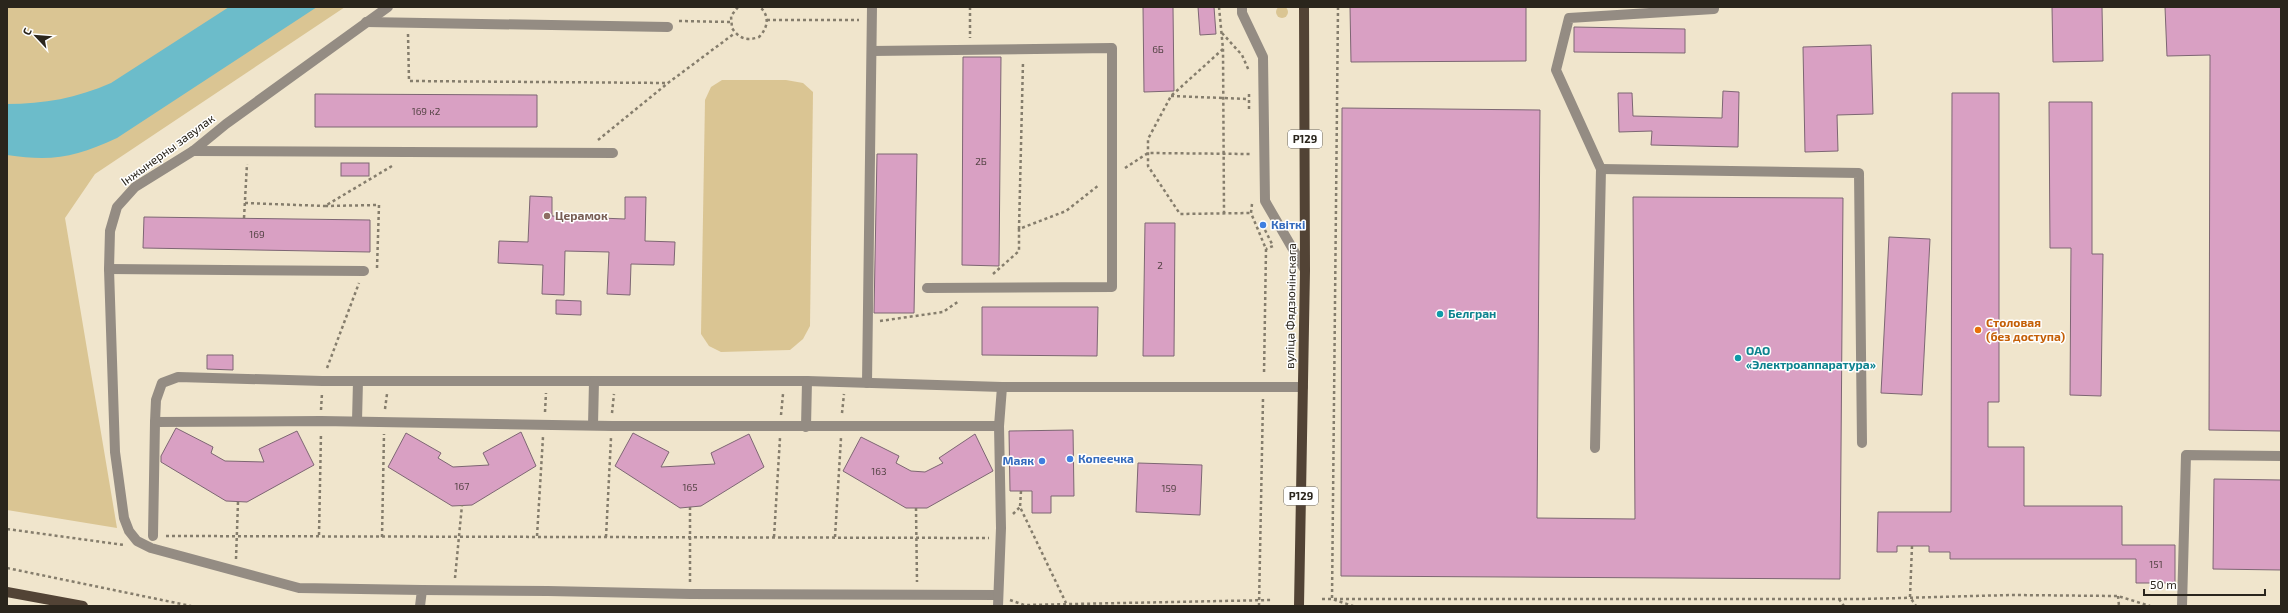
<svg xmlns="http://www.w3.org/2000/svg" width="2288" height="613" viewBox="0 0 2288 613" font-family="'Exo 2',sans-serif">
	<rect width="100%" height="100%" fill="#f0e5cc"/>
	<g fill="#dac593">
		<circle cx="1282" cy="12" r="6"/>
		<path d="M7 7H345L95 174 65 218 117 528 7 510Z"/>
		<path d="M722 80H786L803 83 813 92 810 326 803 339 790 350 721 352 709 346 701 334 705 100 711 87Z"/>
	</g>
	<path fill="#6cbcca" d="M229 7H317L117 138C76 157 53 162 7 155V104C44 104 77 98 111 83Z"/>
	<g fill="#d9a0c3" stroke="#7d6673">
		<path d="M1143 7H1173L1174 91 1144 92Z"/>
		<path d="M1198 7H1214L1216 34 1200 35Z"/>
		<path d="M1350 7H1526V61L1351 62Z"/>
		<path d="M2052 7H2102L2103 61 2053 62Z"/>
		<path d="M2165 7H2281V431L2209 430 2210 55 2167 56Z"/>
		<path d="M1574 27 1685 29V53L1574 52Z"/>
		<path d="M1871 45 1873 114 1837 115 1838 151 1805 152 1803 47Z"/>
		<path d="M963 57H1001L999 266 962 265Z"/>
		<path d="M1723 91 1739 92 1738 147 1651 145 1652 131 1619 132 1618 93H1632L1633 116 1722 118Z"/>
		<path d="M1952 93H1999V402H1988V447H2024V506H2122V545H2175V583H2136V559H1950V552H1929V546H1897V552H1877L1878 512H1951Z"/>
		<path d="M315 94 537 95V127H315Z"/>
		<path d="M2049 102H2092V254H2103L2101 396 2070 395 2071 248H2050Z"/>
		<path d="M1342 108 1540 110 1537 518 1635 519 1633 197 1843 198 1840 579 1341 576Z"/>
		<path d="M877 154H917L914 313H874Z"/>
		<rect x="341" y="163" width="28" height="13"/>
		<path d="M530 196 552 197V216L625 219V197H646L645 241 675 242 674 265 631 264 630 295 607 294 609 252 565 251 564 295 542 294 543 265 498 263 499 241 528 242Z"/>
		<path d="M144 217 370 220V252L143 248Z"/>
		<path d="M1145 223H1175L1174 356H1143Z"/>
		<path d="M1889 237 1930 239 1922 395 1881 393Z"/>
		<path d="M556 300 581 301V315L556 314Z"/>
		<path d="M982 307H1098L1097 356 982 355Z"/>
		<path d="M207 355H233V370L207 369Z"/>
		<path d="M176 428 213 447 211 453 225 461 264 462 259 449 297 431 314 465 247 502 226 501 161 462V456Z"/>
		<path d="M1073 430 1074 496H1051V513H1032V491H1010L1009 431Z"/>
		<path d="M521 432 536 466 472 505 452 506 388 467 406 433 441 453 438 458 453 467 489 465 483 453Z"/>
		<path d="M633 433 669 452 661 467 715 464 711 453 749 434 764 467 701 506 680 508 615 466Z"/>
		<path d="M975 434 993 471 927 508H906L843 471 861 437 899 456 896 463 911 471 925 472 943 463 939 458Z"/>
		<path d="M1138 463 1202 465 1200 515 1136 512Z"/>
		<path d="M2214 479 2281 480V570L2213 569Z"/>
	</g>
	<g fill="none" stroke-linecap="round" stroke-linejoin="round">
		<g stroke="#857d6c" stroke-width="2.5" stroke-dasharray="3 3" stroke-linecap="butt">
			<path d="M738 7 731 16 732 28C739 39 747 41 759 37 768 28 770 16 760 7"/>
			<path d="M970 7V38"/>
			<path d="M1219 7 1223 49 1224 213"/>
			<path d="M1338 7 1332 599 1353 606"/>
			<path d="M767 20H859"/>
			<path d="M679 21 731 22"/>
			<path d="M1222 33 1242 55 1249 71"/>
			<path d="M408 34 409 81 668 83"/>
			<path d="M1223 49 1171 96 1148 139V166L1180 214 1251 213"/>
			<path d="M1249 94V111"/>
			<path d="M1171 96 1249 99"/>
			<path d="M598 140 668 83 735 33"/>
			<path d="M1125 168 1148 153 1250 154"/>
			<path d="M245 203 325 206"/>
			<path d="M1252 204 1251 213 1266 249 1264 374"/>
			<path d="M244 218 247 164"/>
			<path d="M1019 229 1023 62"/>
			<path d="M1265 230 1273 246 1266 249"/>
			<path d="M377 268 379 205 325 206 392 166"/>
			<path d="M993 274 1019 251V229L1066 211 1099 185"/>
			<path d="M880 321 943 312 959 301"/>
			<path d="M327 368 359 283"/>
			<path d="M385 409 387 394"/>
			<path d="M321 410 322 393"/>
			<path d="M545 412 546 393"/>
			<path d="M612 413 614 394"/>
			<path d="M842 413 844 394"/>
			<path d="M781 415 783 394"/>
			<path d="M1021 491 1020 507 1066 603"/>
			<path d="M690 507V583"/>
			<path d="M916 508 917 582"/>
			<path d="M1013 514 1020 507"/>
			<path d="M7 529 124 545"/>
			<path d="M319 535 321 433"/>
			<path d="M166 536 989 538"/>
			<path d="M537 536 543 437"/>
			<path d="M382 537 384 434"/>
			<path d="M606 537 611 438"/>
			<path d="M774 537 780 438"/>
			<path d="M835 537 841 438"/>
			<path d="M1912 546 1910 597 1916 606"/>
			<path d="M236 559 238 502"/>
			<path d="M7 568 191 606"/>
			<path d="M455 578 462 505"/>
			<path d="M2118 596 2119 606"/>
			<path d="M1322 599H1863L2011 595 2118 596 2150 606"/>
			<path d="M1839 599 1844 606"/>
			<path d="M1010 600 1024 605 1271 600"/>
			<path d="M1259 606 1263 399"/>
		</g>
		<g stroke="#948c83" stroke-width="10">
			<path d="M388 7 226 124 193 151 135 187 117 207 110 231 109 269 115 452 124 518 129 531 137 541 151 548 299 588 422 590 420 606"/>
			<path d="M1242 7V13L1263 57 1265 201 1305 270"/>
			<path d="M366 22 668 27"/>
			<path d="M872 51 1112 48V287L927 288"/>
			<path d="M193 151 613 153"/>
			<path d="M1601 169 1859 173 1862 443"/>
			<path d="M109 269 364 271"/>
			<path d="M867 383 872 7"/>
			<path d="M357 421 358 381"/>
			<path d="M155 422 156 400 162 383 178 377 322 381H807L1002 387H1303"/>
			<path d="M593 425 594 381"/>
			<path d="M806 427 807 381"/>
			<path d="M1595 448 1601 169 1556 70 1569 18 1714 9V7"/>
			<path d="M153 536 155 422 321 421 612 426H999"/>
			<path d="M422 590 548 591 690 594 998 595"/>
			<path d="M998 606 1001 528 999 426 1002 387"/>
			<path d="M2182 606 2186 455 2281 456"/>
		</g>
		<g stroke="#524335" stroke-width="10">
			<path d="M7 592 83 606"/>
			<path d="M1299 606 1305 270 1304 7"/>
		</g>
	</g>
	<circle fill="#8d6e63" stroke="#fff" stroke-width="1.5" cx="547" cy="216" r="4"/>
	<g fill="#3f7fe0" stroke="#fff" stroke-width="1.5">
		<circle cx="1263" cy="225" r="4"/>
		<circle cx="1070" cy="459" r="4"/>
		<circle cx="1042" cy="461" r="4"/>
	</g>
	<g fill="#0f9aa8" stroke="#fff" stroke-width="1.5">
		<circle cx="1440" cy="314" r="4"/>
		<circle cx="1738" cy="358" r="4"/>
	</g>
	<circle fill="#e8710a" stroke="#fff" stroke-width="1.5" cx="1978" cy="330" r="4"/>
	<g text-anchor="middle" stroke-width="3" stroke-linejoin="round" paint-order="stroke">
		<g font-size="10" fill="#564446">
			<text x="1158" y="53">6Б</text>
			<text x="426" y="115">169 к2</text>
			<text x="981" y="165">2Б</text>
			<text x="257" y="238">169</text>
			<text x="1160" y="269">2</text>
			<text x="879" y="475">163</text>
			<text x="462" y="490">167</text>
			<text x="690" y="491">165</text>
			<text x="1169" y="492">159</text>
			<text x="2156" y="568">151</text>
		</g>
		<g fill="#fff" stroke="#6a6660" stroke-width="1">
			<rect x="1288" y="130" width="34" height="18" rx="3"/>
			<rect x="1284" y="487" width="34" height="18" rx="3"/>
		</g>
		<g font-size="11" font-weight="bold" fill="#2a251c">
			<text x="1305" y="143">Р129</text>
			<text x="1301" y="500">Р129</text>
		</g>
		<g font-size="12" fill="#2a251c" stroke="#fff">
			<text transform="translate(168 150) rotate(-36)" y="4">Інжынерны завулак</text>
			<text transform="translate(1291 306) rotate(-89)" y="4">вуліца Фядзюнінскага</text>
		</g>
		<g font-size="12" font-weight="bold" fill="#785e54" stroke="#fff" text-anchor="start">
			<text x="555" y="220">Церамок</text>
		</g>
		<g font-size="12" font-weight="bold" fill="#366cbe" stroke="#fff" text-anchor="start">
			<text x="1271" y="229">Квіткі</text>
			<text x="1078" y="463">Копеечка</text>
			<text x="1034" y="465" text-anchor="end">Маяк</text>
		</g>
		<g font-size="12" font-weight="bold" fill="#0d838f" stroke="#fff" text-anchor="start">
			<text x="1448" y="318">Белгран</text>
			<text x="1746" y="355">ОАО<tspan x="1746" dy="14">«Электроаппаратура»</tspan></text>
		</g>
		<g font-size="12" font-weight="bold" fill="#c56008" stroke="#fff" text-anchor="start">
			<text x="1986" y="327">Столовая<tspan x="1986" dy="14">(без доступа)</tspan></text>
		</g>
	</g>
	<rect width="2288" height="613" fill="none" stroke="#2a251c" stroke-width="16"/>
	<g transform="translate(36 36) rotate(296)" stroke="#ffffff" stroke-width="3" paint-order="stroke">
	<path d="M0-3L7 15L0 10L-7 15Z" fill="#2a251c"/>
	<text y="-6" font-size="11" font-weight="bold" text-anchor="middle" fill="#2a251c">С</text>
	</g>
	<path d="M2144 589v6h121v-6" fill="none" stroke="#2a251c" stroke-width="2"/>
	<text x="2150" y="589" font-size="12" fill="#2a251c" stroke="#ffffff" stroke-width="3" paint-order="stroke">50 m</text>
</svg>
